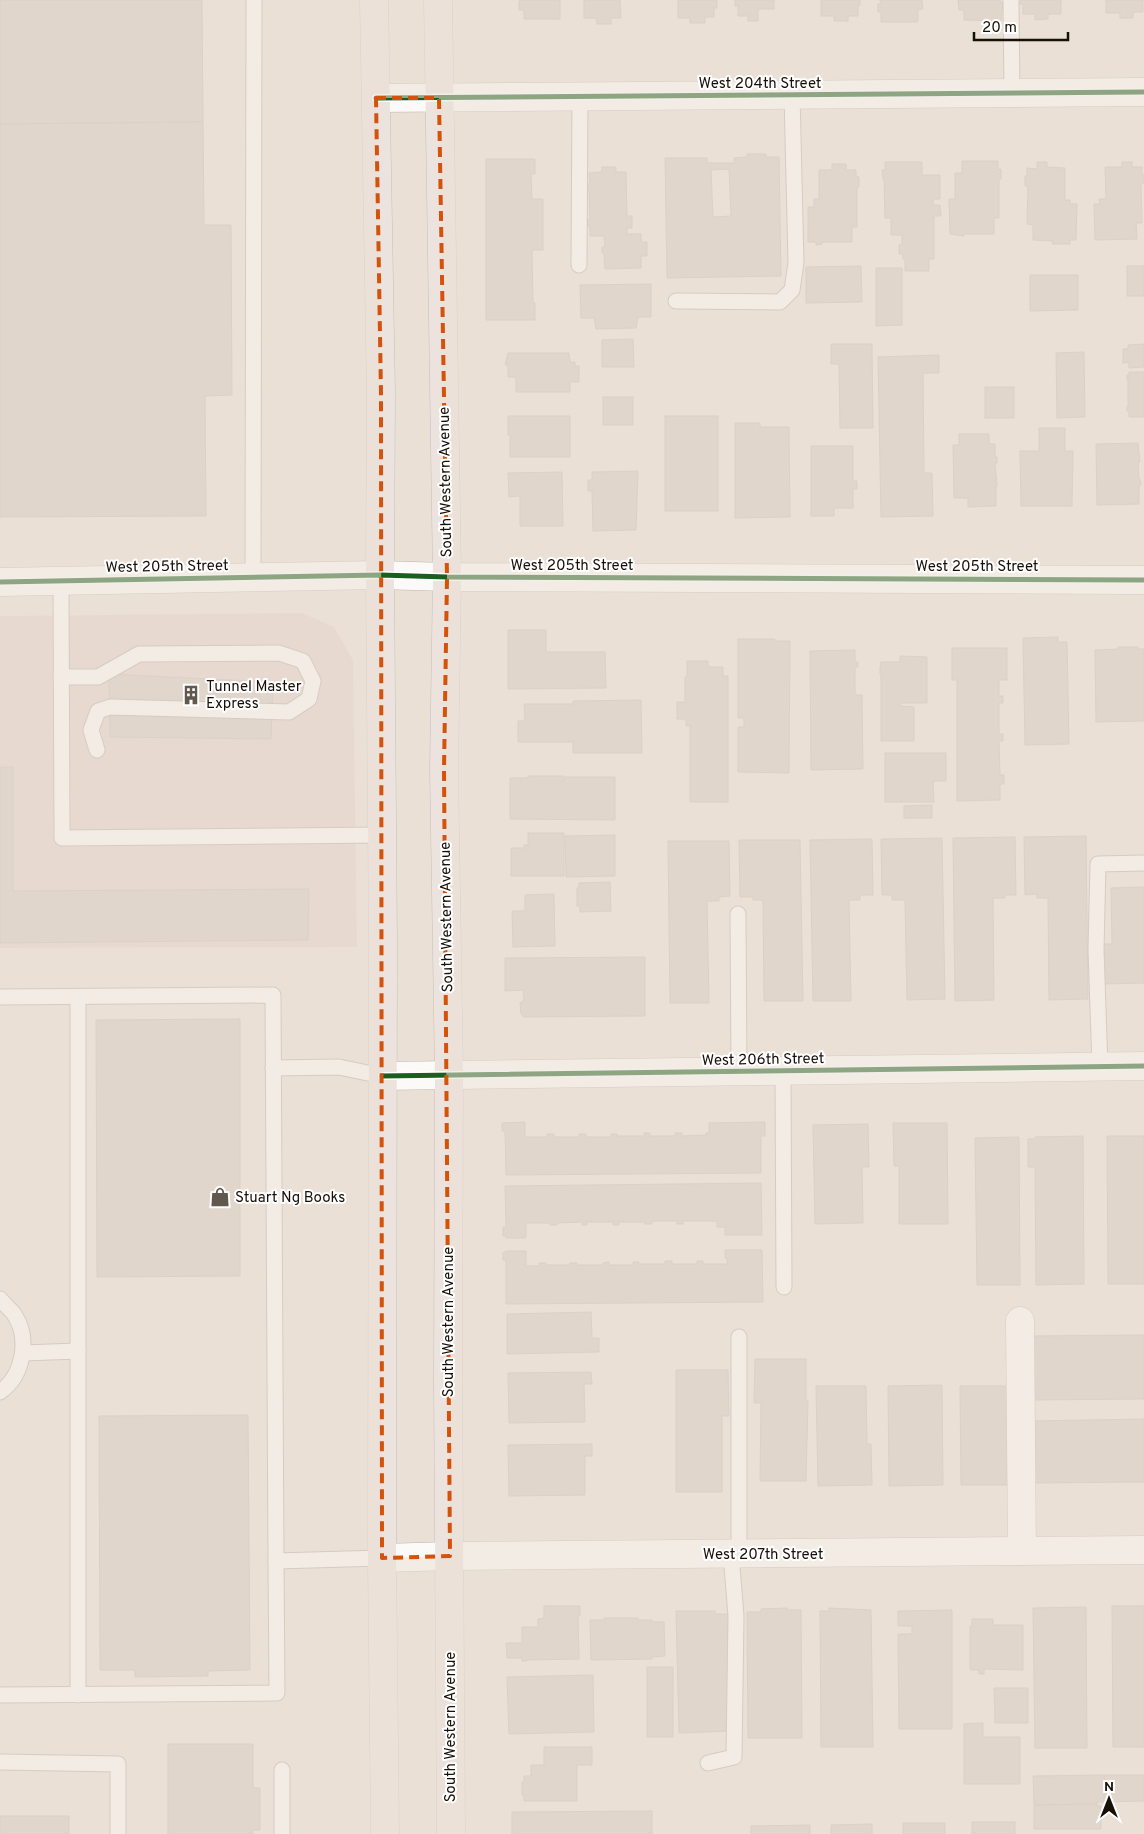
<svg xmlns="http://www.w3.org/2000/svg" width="1144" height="1834" viewBox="0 0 1144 1834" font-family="Overpass,sans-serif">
	<rect width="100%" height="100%" fill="#ebe0d5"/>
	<path fill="#e4d1ca" d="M302 613 334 627 353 660 357 947 0 948V616Z"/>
	<g fill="#d4c9c2" stroke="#c8beb7" fill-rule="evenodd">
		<path d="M0 0H202L203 122 0 124Z"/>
		<path d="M523 0H560V19H524V10H519V1Z"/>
		<path d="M584 0H620L621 18H611V24H597L596 18H584Z"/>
		<path d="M678 0H717V8H714V17H705V23H690V18H678Z"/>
		<path d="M735 0H774V9H758V21H748V16H738V6H735Z"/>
		<path d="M821 0H860V5H858V16H848V21H834V16H821Z"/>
		<path d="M880 0H922L923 9H918V22H881V12H878V4H881Z"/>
		<path d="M958 0H1000L1001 3H1003L1001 21 964 20V10H959Z"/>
		<path d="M1020 0H1061V14H1048V19L1035 20V14H1023V4H1020Z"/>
		<path d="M1106 0H1143V12H1133V18H1120V13H1106Z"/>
		<path d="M203 122 204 225H231L232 395 205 396 206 516 0 517V124Z"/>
		<path d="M747 154H766V157H779L781 276 667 278 665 158H707V163H734V158L747 157ZM729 169 731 216 713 217 711 170Z"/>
		<path d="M486 159H535V174H531L532 199H543V250H532L533 303H535V320H486Z"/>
		<path d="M962 161H998V170L1001 169V179H999V218H994V234H964V236L950 234 949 199H955V173H962Z"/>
		<path d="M885 162H922V175H940V199H933V205H940L941 216H934V259H929V271H905V259H903V254H899V245H902V235H891V218H885L884 179H883L882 170H885Z"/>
		<path d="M1037 162H1047V167L1065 168V200H1070V204H1077L1076 240H1070V244H1052L1053 241 1033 240V225L1027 224 1028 186H1025V176H1027V168L1037 169Z"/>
		<path d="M1122 162H1132V167H1142V175H1144V183L1141 184 1142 223H1136L1137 239 1095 240 1094 204H1100L1099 199H1106L1105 167H1122Z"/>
		<path d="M832 164H846V170H856V177H859V187H857V227H852V242H822V244L816 245V242H808V207H814V199H819V170H832Z"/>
		<path d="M602 167H616V172H626L627 216H632V228H627V234H641V242H647V256H641V268L605 269 604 253H602V247H605L604 236H590V226H586V220H590L589 191H586V184H590L589 173 602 172Z"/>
		<path d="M861 266 862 302 806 303V267Z"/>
		<rect x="1127" y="266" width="17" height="30"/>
		<path d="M876 268H902V325L876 326Z"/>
		<path d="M1030 275H1078V310L1030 311Z"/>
		<path d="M651 284V317H638L636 328 596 329 594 318H581L580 285Z"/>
		<path d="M633 339 634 367H602V340Z"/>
		<path d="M831 344H872L873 428H840L839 364H831Z"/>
		<path d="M1144 344V367L1129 368V362L1123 363V349H1128V345Z"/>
		<path d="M1084 352 1085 417 1057 418 1056 353Z"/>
		<path d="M508 353H569L570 362H575V366H579V382H570V392H516V377H508V365H505Z"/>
		<path d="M939 355V373H923L924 473H932L933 516 881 517 878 357Z"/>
		<path d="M1129 372H1144V417H1129V411H1127V407H1128V380H1127V375H1129Z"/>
		<rect x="985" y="387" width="29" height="31"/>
		<rect x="603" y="397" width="30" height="28"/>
		<path d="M508 416H570V457H510V435H508Z"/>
		<rect x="665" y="416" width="53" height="95"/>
		<path d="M735 423H760V427H789L790 517 735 518Z"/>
		<path d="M1039 428H1065V451H1073L1072 506H1021L1020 451H1039Z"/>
		<path d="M959 434H989V444H995V457H997V463H995L997 486H996V506L968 507V498H954L953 445H959Z"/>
		<path d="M1138 443 1140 462H1138L1139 479H1140L1141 485H1139V504L1097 505 1096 444Z"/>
		<path d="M811 446H853V481H857V489H853V508H834V516H811Z"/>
		<path d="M638 471 636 530 593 531 592 491H588V480H592V472Z"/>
		<path d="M562 472 563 526H520V496L509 497 508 473Z"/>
		<path d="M508 630H546V652H605L606 688 508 689Z"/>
		<path d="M1058 637V642H1067L1069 744 1025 745 1023 638Z"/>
		<path d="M738 639H775V641H790L789 773 738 772V727H744V718H738Z"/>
		<path d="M1118 647H1138V649H1144V721L1096 722 1095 650 1118 649Z"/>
		<path d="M952 648H1007V680H999V696H1003V703H999V734H1003V741H999L1000 775H1004V784H1000V800L957 801V680H952Z"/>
		<path d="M855 650V662H858V667H855V695H862L863 769 811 770 810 651Z"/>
		<path d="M900 656 927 657V703H900V706L914 707V741H881V674H880V667L881 662H900Z"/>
		<path d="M687 661H708V667H723V676H728V802H690V726H686V719H677V702H685V677H687Z"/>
		<path d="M109 674 273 682 271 739 110 737Z"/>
		<path d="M641 700 642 753H573V742H518V721H525L524 704H573V701Z"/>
		<path d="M885 753H946V781H933L934 802H885Z"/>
		<path d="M0 767H13V891L309 889 308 940 0 943Z"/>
		<path d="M528 776H563V782H564V777H615V820L510 819V778H528Z"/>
		<path d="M932 805V818H904V806Z"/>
		<path d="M528 833H564V876H511V848H524V845H528Z"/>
		<path d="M615 835V876L566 877 565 836Z"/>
		<path d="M1086 836 1088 999 1049 1000 1048 898H1037V894L1025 895 1024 837Z"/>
		<path d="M1015 837 1016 895H1005V898H993L994 1000 955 1001 953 838Z"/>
		<path d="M942 838 945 999 907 1000 905 900H892V895H882L881 839Z"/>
		<path d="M872 839 873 895H860V900H849L851 1001H813L810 840Z"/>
		<path d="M739 840H800L803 1001H764L763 900H753V897H740Z"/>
		<path d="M668 841H729L730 896 719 897V901H707L709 1003H670Z"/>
		<path d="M610 882 611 911 580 912V906H577V888H579V883Z"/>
		<path d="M1144 887V983L1104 984V944H1112L1111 888Z"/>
		<path d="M554 894 555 946 513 947 512 911H525V895Z"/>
		<path d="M645 957V1016L524 1017 521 1014 520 1003 524 1000 523 990 505 991V958Z"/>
		<path d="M240 1019V1276L97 1277 96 1020Z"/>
		<path d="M525 1122V1137H547V1134H554V1137H579V1134H586V1137H611V1134H617V1136H644V1133H650V1136H675V1133H682V1136L706 1135V1133H709V1123L765 1122V1136H761V1173L506 1175 505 1131H502V1123Z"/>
		<path d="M893 1123H947L948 1224H899V1166H894Z"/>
		<path d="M868 1124 869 1167H862L863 1223 815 1224 813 1125Z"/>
		<path d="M1083 1136 1084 1284 1036 1285 1035 1167H1028V1139H1035V1137Z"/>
		<path d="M1107 1136H1144V1284H1108Z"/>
		<path d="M1019 1137 1020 1285H977L975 1138Z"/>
		<path d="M761 1183 762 1235H725V1227H717V1221H683V1224H677V1221H652V1224H645V1222H619V1225H613V1222H587V1225H582V1222L557 1223V1225H550V1223H526V1238H506V1236H503V1227H506L505 1186Z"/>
		<path d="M725 1250H762L763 1302 506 1304V1260H503V1253L506 1251H526V1266H539V1263H546V1265H570V1263H577V1265H603V1263L609 1262V1265H633V1262H639V1264H665V1261H672V1264H697V1261H703V1264H727V1258H725Z"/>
		<path d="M591 1312 592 1338H599V1352L507 1354V1314Z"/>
		<path d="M1144 1335V1399L1030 1400V1336Z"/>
		<path d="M755 1359H806V1401H808L806 1481H760L761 1403H754Z"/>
		<path d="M676 1370H728L729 1416H722V1492H676Z"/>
		<path d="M591 1372 592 1384H584L585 1422 509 1423 508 1373Z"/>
		<path d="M942 1385 943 1485 889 1486 888 1386Z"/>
		<path d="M816 1386H866L867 1444H871L872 1485 818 1486Z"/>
		<path d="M960 1386H1014V1485H961Z"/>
		<path d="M248 1415 250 1670 208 1671V1676L135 1677V1670H100L99 1416Z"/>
		<path d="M1144 1419V1482L1031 1483 1030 1421Z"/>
		<path d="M592 1444V1456H585V1495L509 1496 508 1445Z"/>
		<path d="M544 1606H580V1616H578L579 1659 527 1660V1661H522V1658H507L506 1643H522V1627H538V1619L544 1618Z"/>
		<path d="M1112 1606H1144V1747H1113Z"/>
		<path d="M1086 1607 1087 1748H1035L1033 1608Z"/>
		<path d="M787 1608V1610H801L802 1738H748L747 1612H761V1609Z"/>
		<path d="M829 1608 871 1610 873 1747H821L820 1611H829Z"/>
		<path d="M952 1610V1729H899L898 1634H912V1626H898V1611Z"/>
		<path d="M676 1611H715V1614H731V1731L679 1733Z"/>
		<path d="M604 1618H638V1620H652V1622H664L665 1656 652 1657V1659L591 1660 590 1620H604Z"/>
		<path d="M972 1619H993V1625H1023V1670L984 1669V1674H979V1670H970V1626H972Z"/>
		<rect x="647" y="1667" width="26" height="70"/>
		<path d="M593 1675 594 1732 509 1734 507 1677Z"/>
		<path d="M994 1688H1028V1723H995Z"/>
		<path d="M983 1723V1737H1020V1784H964V1724Z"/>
		<path d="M168 1744H253V1788H260V1830H253V1834H168Z"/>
		<path d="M544 1747H592V1765H577V1801H524V1795H522V1782H524V1776H531V1765H544Z"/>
		<path d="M1104 1775H1144V1801L1104 1802Z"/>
		<path d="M1104 1775V1802H1097V1804L1034 1805 1033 1776Z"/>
		<path d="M1097 1804V1806H1101V1829H1034V1805Z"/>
		<path d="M652 1811V1834H512V1812Z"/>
		<rect x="0" y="1816" width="69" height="18"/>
		<rect x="972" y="1822" width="43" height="12"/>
		<rect x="903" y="1823" width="42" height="11"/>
		<path d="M872 1824V1834H831V1825Z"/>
		<path d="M810 1825V1834H751V1826Z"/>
	</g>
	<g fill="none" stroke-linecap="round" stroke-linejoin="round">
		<defs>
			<g id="lane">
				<path d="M1011 0 1012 94"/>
				<path d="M579 265 580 97"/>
				<path d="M676 301 780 302 792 290 796 263 792 95"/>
				<path d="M253 577 254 0"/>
				<path d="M61 581 62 838 382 835"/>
				<path d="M61 677H98L139 654 279 653 303 661 313 681 309 699 289 712 110 707 98 711 91 730 97 750"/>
				<path d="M738 914 739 1072"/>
				<path d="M0 997 273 995 276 1561 382 1558"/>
				<path d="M78 997V1695"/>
				<path d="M1100 1067 1096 950 1098 864 1144 863"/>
				<path d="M273 1068 339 1067 382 1076"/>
				<path d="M783 1071 784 1287"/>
				<path d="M0 1299C4 1304 10 1309 14 1314 30 1338 24 1375 0 1392"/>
				<path d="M739 1337V1554"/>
				<path d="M23 1353 78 1351"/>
				<path d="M0 1695 277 1693 276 1561"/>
				<path d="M0 1762 118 1764V1834"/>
				<path d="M708 1763 734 1757 736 1616 731 1554"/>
				<path d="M282 1770V1834"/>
			</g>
			<g id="street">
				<path d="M376 98 1144 92"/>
				<path d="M0 582 380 575 447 577 1144 580"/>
				<path d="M382 1076 1144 1066"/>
				<path d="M1020 1321 1022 1551"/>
				<path d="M382 1558 450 1556 1144 1550"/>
			</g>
			<g id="primary">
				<path d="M374 0 381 394 380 575 383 943 382 1558 385 1834"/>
				<path d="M438 0 447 577 444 770 449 1075 448 1383 451 1834"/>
			</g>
		</defs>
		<use href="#lane" stroke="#bcb3ab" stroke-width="17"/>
		<use href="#street" stroke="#bcb3ab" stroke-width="29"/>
		<use href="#primary" stroke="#c5c0ba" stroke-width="29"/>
		<use href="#lane" stroke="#fcfaf9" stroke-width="15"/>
		<use href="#street" stroke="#fcfaf9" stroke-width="28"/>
		<use href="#primary" stroke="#ede3de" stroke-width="28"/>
		<defs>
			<g id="cycleway">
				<path d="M376 98 1144 92"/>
				<path d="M0 582 380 575 447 577 1144 580"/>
				<path d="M382 1076 1144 1066"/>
			</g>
		</defs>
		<use href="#cycleway" stroke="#fff" stroke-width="8"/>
		<use href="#cycleway" stroke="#1b5e20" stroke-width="5"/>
	</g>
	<path d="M0 0H1144V1834H0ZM376 98H439L447 577 444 770 450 1556 382 1558 381 394Z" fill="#ebe0d5" fill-opacity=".55" fill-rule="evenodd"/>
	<path fill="none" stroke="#d3520c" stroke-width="4" stroke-dasharray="10 6" stroke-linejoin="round" d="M376 98H439L447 577 444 770 450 1556 382 1558 381 394Z"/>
	<defs>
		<symbol id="building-bare" viewBox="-9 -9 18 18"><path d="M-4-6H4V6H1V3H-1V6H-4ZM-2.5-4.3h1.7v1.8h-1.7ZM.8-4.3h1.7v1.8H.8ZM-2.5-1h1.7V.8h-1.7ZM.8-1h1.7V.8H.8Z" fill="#615950" stroke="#fff" stroke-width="2.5" paint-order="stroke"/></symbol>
		<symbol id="shop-bare" viewBox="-9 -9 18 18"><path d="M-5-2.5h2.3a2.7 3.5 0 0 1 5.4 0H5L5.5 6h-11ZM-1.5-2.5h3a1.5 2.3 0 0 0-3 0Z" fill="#615950" stroke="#fff" stroke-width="2.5" paint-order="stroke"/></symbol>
	</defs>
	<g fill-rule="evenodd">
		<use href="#building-bare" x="177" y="681" width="28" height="28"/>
		<use href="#shop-bare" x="206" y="1183" width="28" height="28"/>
	</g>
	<g text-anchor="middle" stroke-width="4" stroke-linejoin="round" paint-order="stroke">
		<g font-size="15" fill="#171009" stroke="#fff">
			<text x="760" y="88">West 204th Street</text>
			<text transform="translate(445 482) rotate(-91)" y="5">South Western Avenue</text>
			<text x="572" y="570">West 205th Street</text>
			<text transform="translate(167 566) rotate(-1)" y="5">West 205th Street</text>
			<text x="977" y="571">West 205th Street</text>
			<text transform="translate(446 917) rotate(-91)" y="5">South Western Avenue</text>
			<text transform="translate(763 1059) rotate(-1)" y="5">West 206th Street</text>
			<text transform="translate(448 1322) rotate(-90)" y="5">South Western Avenue</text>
			<text x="763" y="1559">West 207th Street</text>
			<text transform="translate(450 1727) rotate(-90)" y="5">South Western Avenue</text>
		</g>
		<g font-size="15" fill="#171009" stroke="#fff" text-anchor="start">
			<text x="206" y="691">Tunnel Master<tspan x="206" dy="17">Express</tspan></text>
			<text x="235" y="1202">Stuart Ng Books</text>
		</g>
	</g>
	<g transform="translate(1109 1799)" stroke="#ffffff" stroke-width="4" paint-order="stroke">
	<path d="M0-4L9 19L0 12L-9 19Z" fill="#171009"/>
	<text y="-8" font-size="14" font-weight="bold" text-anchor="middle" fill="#171009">N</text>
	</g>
	<path d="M974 32v8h94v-8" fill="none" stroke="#171009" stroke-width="2.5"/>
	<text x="982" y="32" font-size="15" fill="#171009" stroke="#ffffff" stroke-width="4" paint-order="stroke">20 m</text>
</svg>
